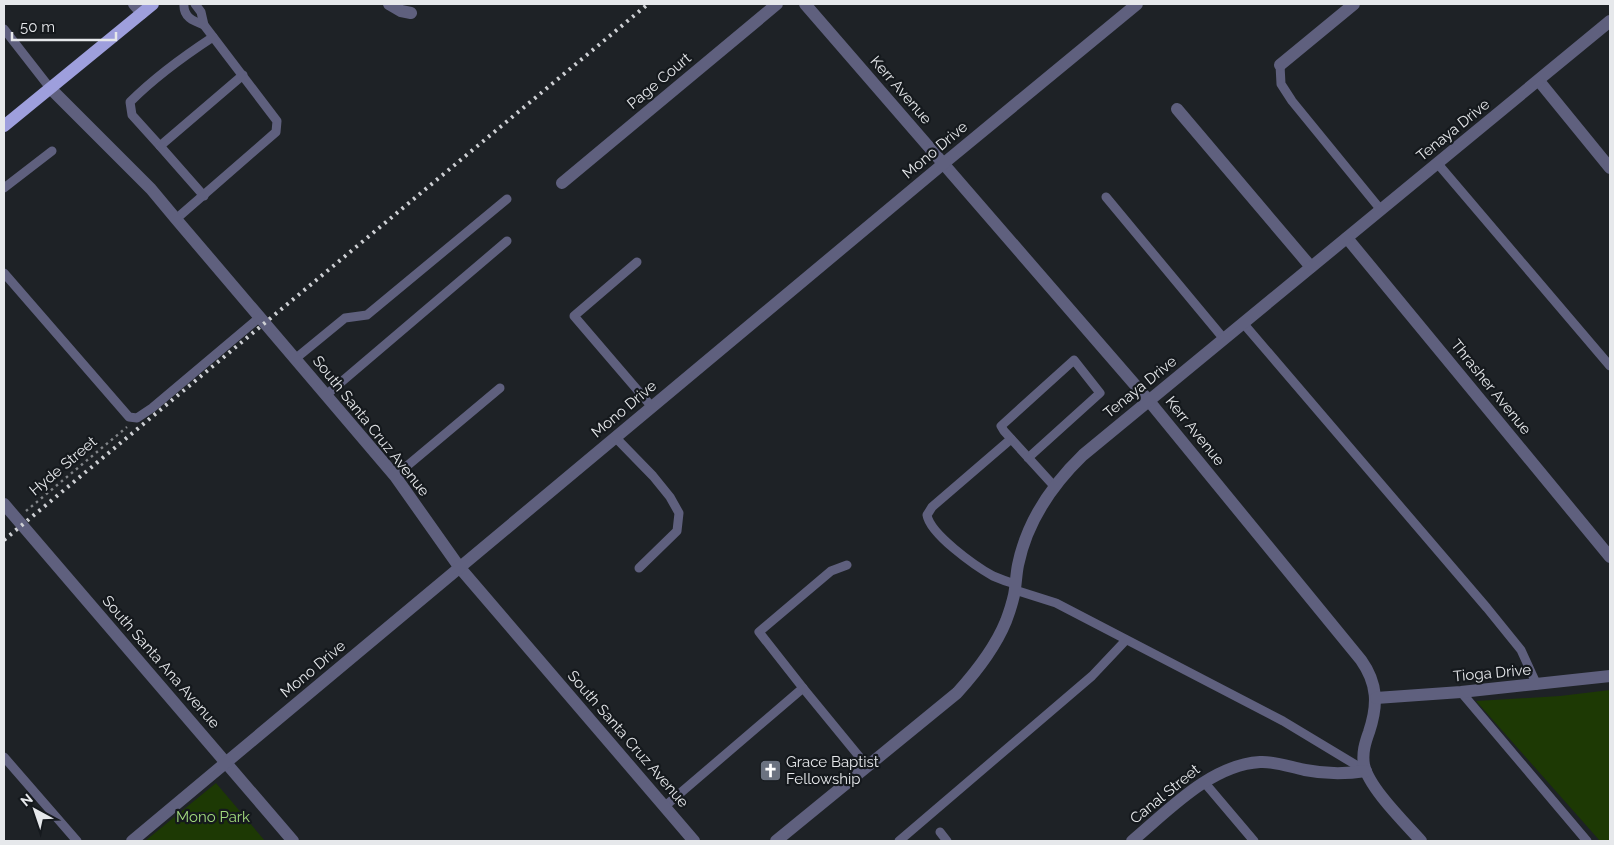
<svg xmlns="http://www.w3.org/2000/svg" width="1614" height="845" viewBox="0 0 1614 845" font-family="Raleway,sans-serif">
	<rect width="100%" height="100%" fill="#1e2226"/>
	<g fill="#1d3904">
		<path d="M1610 690V841H1600L1476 701 1560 696Z"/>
		<path d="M216 783 265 841H145Z"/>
	</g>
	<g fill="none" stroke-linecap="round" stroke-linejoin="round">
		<path stroke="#828589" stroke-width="2.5" stroke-dasharray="2.5 4" stroke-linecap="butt" d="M26 511 127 427"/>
		<g stroke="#5f607e" stroke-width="9">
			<path d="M184 4C183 17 193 21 204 25"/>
			<path d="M4 29 50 88"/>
			<path d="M1280 65 1281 84 1292 101 1381 210"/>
			<path d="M160 146 132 115 130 102C155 77 184 56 213 37"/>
			<path d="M1438 164 1610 366"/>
			<path d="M4 188 52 151"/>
			<path d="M204 196 160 146 243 75"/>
			<path d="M1106 197 1224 339"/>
			<path d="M176 219 276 132 277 121 204 25 201 12 195 4"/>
			<path d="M637 262 574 316 652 407"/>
			<path d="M4 273 129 417 137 418 152 408 260 317"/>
			<path d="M1243 323 1487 608 1521 650 1537 685"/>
			<path d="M295 359 345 318 367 315 507 199"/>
			<path d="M326 395 507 241"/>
			<path d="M615 437 653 476 670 497 679 513 677 531 639 568"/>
			<path d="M1011 439 932 507 927 515C930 534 975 566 993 576 1000 579 1008 582 1015 584"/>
			<path d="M1028 458 1100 393 1074 360 1001 426 1004 431 1054 486"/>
			<path d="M395 476 500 388"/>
			<path d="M1015 590 1056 603 1283 721 1366 771"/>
			<path d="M803 688 759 632 831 571 847 565"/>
			<path d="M1461 692 1587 841"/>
			<path d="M4 757 77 841"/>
			<path d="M1204 782 1254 841"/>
			<path d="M664 807 803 688 867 766"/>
			<path d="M940 832 947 841"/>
			<path d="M899 841 1092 676 1126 640"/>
		</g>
		<g stroke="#5f607e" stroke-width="12">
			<path d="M134 4 142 13"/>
			<path d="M389 4 401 11 411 13"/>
			<path d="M805 4 1149 401 1361 660C1378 684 1378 705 1369 732 1365 743 1362 753 1364 765 1369 788 1405 823 1421 841"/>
			<path d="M1280 65 1354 4"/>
			<path d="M1539 81 1610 168"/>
			<path d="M50 88 151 189 176 219 395 476 460 568 694 841"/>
			<path d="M1177 109 1311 267"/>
			<path d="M562 183 777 4"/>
			<path d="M1347 238 1610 557"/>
			<path d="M4 504 293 841"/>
			<path d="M1376 698 1461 692 1610 676"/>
			<path d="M132 841 943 164 1137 4"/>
			<path d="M776 841 957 693C977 671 995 648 1006 621 1009 613 1012 604 1014 595 1016 585 1016 575 1018 565 1027 521 1052 485 1083 455L1610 21"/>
			<path d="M1132 841C1168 811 1210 765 1260 762 1275 761 1290 767 1305 770 1325 774 1346 774 1366 771"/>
		</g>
		<path stroke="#9e9fdd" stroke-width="12" d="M4 126 153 4"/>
		<path stroke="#ced0d4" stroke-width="4" stroke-dasharray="2.5 5" stroke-linecap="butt" d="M4 540 648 4"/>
	</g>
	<defs>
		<symbol id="church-square" viewBox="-11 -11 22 22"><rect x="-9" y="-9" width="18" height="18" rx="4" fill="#6b7280" stroke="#15191d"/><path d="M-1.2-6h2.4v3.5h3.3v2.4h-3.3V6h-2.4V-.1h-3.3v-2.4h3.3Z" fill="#fff"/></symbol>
	</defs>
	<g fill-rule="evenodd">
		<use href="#church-square" x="758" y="758" width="25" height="25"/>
	</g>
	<g text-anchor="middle" stroke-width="4.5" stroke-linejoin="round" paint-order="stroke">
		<g font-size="15" fill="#e6e8eb" stroke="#15191d">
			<text transform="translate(659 81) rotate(-40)" y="5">Page Court</text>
			<text transform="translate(901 90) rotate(49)" y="5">Kerr Avenue</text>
			<text transform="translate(1453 130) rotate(-39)" y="5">Tenaya Drive</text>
			<text transform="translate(935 150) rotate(-40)" y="5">Mono Drive</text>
			<text transform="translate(1140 387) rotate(-39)" y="5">Tenaya Drive</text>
			<text transform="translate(1491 387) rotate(51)" y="5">Thrasher Avenue</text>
			<text transform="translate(624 409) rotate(-40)" y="5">Mono Drive</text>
			<text transform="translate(371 426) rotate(51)" y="5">South Santa Cruz Avenue</text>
			<text transform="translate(1195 431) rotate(51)" y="5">Kerr Avenue</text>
			<text transform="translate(63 466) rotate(-40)" y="5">Hyde Street</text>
			<text transform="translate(161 662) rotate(49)" y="5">South Santa Ana Avenue</text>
			<text transform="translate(313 669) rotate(-40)" y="5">Mono Drive</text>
			<text transform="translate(1492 673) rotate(-5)" y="5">Tioga Drive</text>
			<text transform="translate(628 739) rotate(49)" y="5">South Santa Cruz Avenue</text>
			<text transform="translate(1165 794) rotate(-39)" y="5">Canal Street</text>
		</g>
		<g font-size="15" fill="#e6e8eb" stroke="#15191d" text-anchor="start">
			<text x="786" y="767">Grace Baptist<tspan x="786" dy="17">Fellowship</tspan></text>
		</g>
		<g font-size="15" fill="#a1d97d" stroke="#15191d">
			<text x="213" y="822">Mono Park</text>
		</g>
	</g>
	<rect width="1614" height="845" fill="none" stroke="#e6e8eb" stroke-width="10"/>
	<g transform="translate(35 810) rotate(320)" stroke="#15191d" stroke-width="4" paint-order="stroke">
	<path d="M0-4L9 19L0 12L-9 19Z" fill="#e6e8eb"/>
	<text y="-8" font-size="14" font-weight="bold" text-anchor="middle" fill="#e6e8eb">N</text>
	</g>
	<path d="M12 32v8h104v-8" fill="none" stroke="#e6e8eb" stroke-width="2.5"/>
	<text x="20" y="32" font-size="15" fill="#e6e8eb" stroke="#15191d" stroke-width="4" paint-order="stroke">50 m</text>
</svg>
